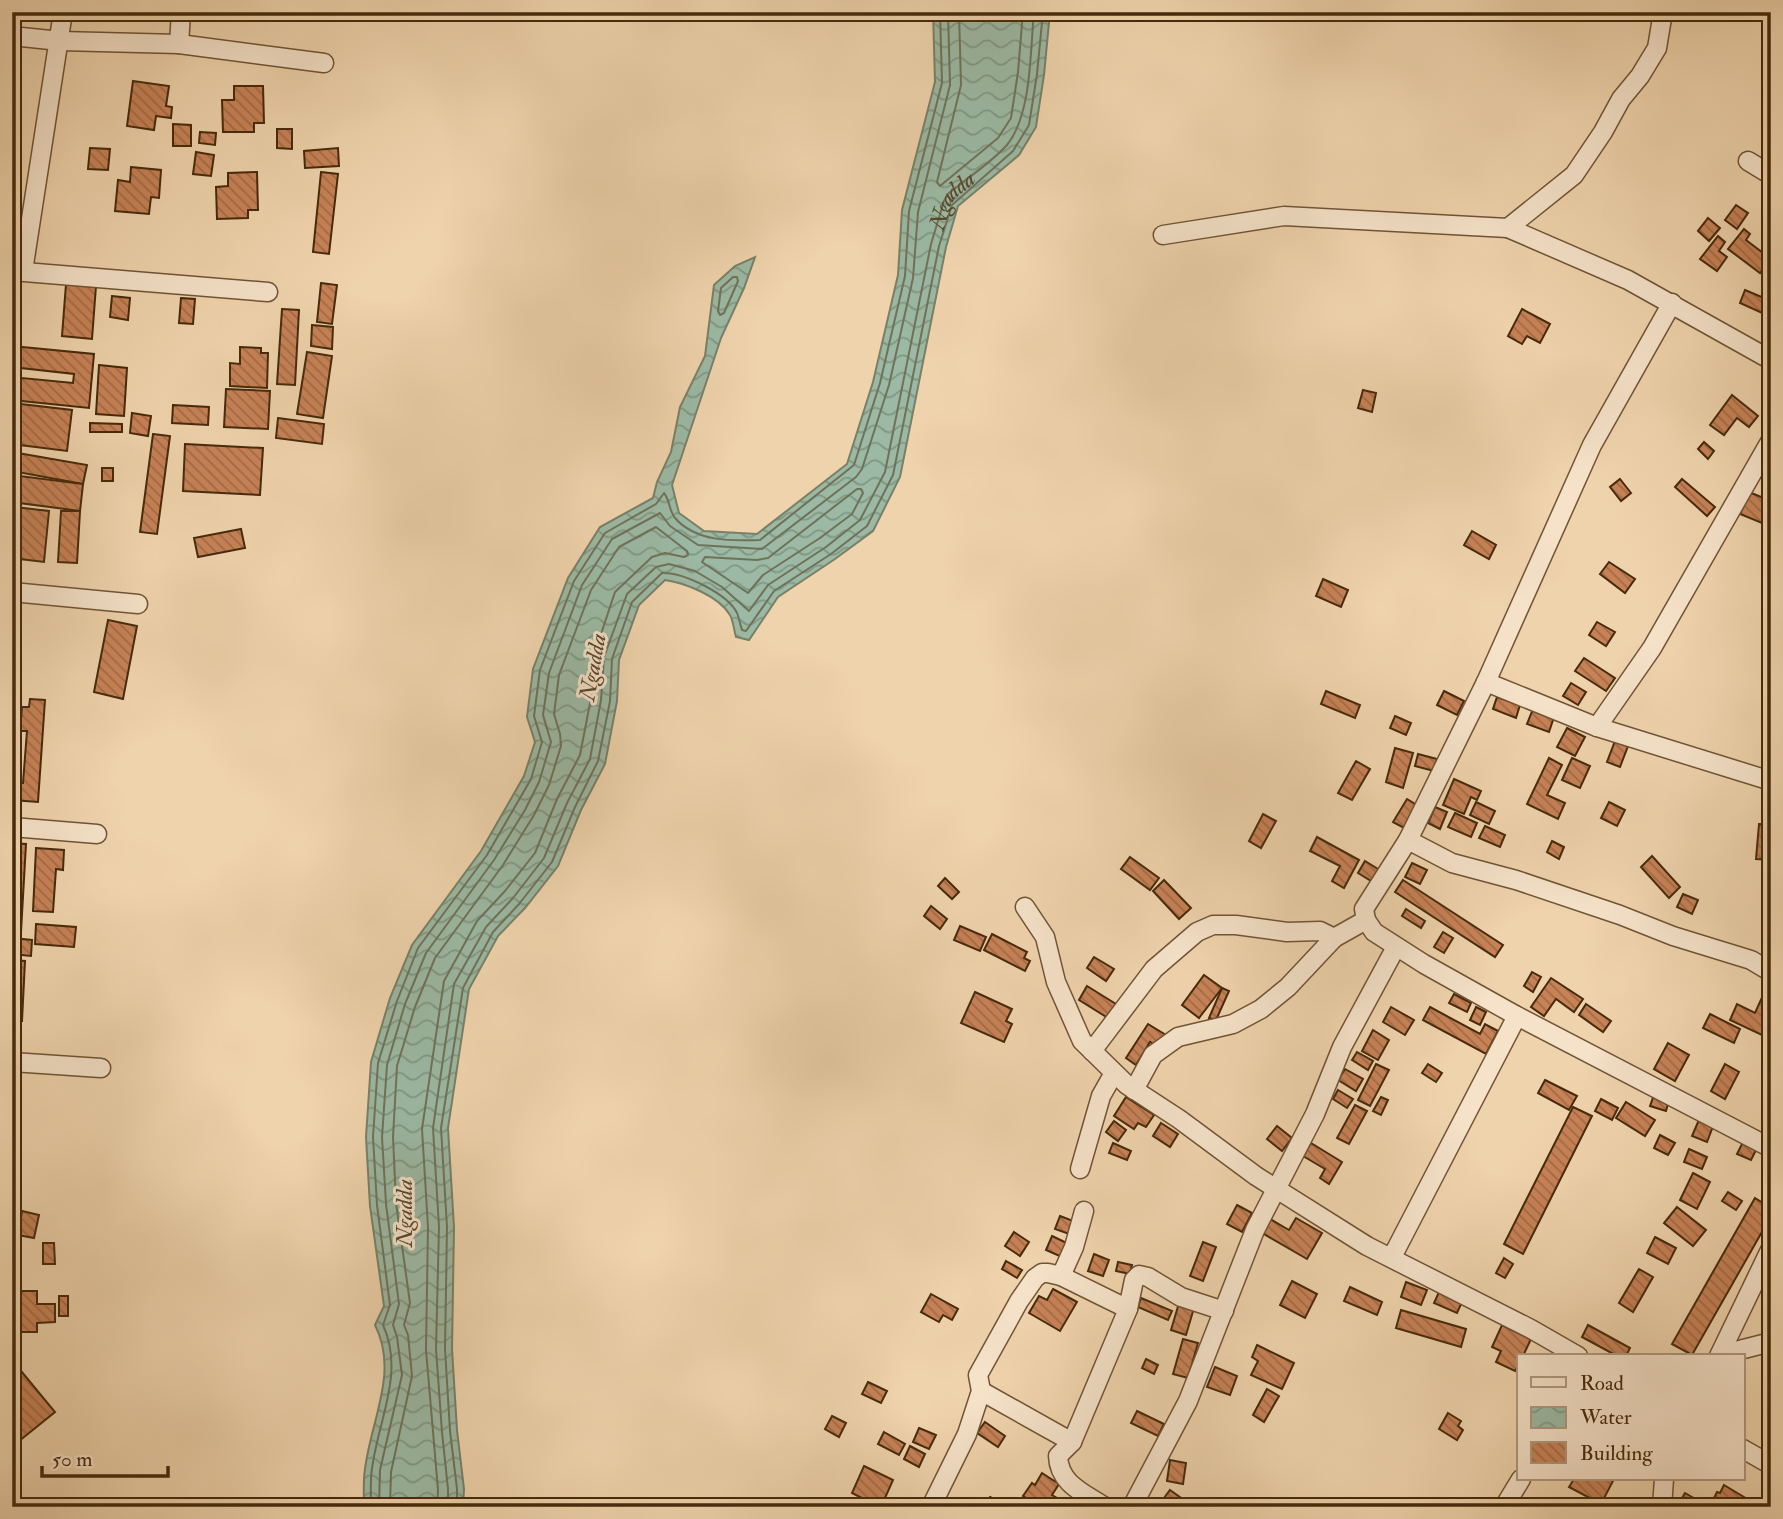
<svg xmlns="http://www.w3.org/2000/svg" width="1783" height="1519" viewBox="0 0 1783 1519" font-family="'IM FELL Double Pica',serif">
	<defs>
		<pattern id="water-waves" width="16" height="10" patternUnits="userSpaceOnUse" patternTransform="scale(1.75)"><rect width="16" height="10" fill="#9bb9a4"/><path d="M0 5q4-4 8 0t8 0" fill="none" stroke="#809784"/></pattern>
		<pattern id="building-back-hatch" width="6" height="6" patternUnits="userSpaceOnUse" patternTransform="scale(1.75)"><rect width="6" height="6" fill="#c78256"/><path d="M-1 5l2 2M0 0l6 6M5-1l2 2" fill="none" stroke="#a36b46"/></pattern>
	</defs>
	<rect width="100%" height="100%" fill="#efd3ac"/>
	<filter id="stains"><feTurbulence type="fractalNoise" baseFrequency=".00286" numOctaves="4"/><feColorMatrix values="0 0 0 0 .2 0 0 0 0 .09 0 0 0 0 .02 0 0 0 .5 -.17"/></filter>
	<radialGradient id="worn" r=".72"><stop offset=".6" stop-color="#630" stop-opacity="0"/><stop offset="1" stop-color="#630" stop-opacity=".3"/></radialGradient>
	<path fill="url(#water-waves)" stroke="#798067" stroke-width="2" d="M933 12H1050L1044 75 1036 127 1019 155 958 206 946 247 900 477 873 531 835 559 778 597 749 640 736 637C734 630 733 620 730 615 719 596 685 583 665 580L639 605 619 660 617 701 605 764 581 810 558 866 525 908 498 936 469 989 448 1128 454 1227 452 1349 457 1430 464 1489 463 1507H364C364 1494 363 1481 365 1469 371 1420 399 1372 375 1325L384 1306 370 1206 366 1137 371 1062 390 998 412 945 481 851 524 776 535 742 527 717 533 669 568 578 600 527 653 498 657 482 671 452 680 407 705 356 714 285 735 266 755 257 744 288 721 338 672 485 679 513 704 531 757 534 847 464 873 382 898 275 902 210 935 82Z"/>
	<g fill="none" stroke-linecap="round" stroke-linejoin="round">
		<g stroke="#707258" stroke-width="2">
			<path d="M959 12 961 85 937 182 940 186 998 138 1011 118 1018 72 1023 12"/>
			<path d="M733 277H737L738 281 724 313 720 315 718 311 721 288Z"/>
			<path d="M857 489H861L863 493 852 514 820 538 763 575 748 593 702 562 705 557 757 560 768 558Z"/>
			<path d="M371 1507C371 1494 370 1481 372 1469 378 1420 405 1373 383 1325L390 1305 377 1205 373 1137 378 1063 397 1001 418 948 487 855 531 779 542 742 534 716 540 670 574 581 605 533 656 504 664 493C670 500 669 511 675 518 696 542 731 541 760 540L854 465 880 383 905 276 909 211 942 83 940 12"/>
			<path d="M379 1507 380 1470 402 1375 397 1337 393 1325 399 1304 386 1204 382 1137 387 1065 405 1004 426 953 494 860 525 810 539 782 551 742 543 715 549 673 582 585 612 539 660 513 670 526 698 545 762 549 856 477 862 469 889 385 913 278 918 212 950 85 948 12"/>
			<path d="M390 1507 391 1472 412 1376 408 1335 404 1325 410 1303 396 1203 393 1137 397 1066 415 1007 435 958 503 865 534 815 549 785 561 746 560 734 554 714 559 675 591 590 619 547 656 527 687 551 688 555 684 557 665 553 652 557 615 592 594 655 591 698 580 755 557 799 535 853 505 891 477 921 444 981 422 1129 428 1227 426 1350 438 1490 437 1507"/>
			<path id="s1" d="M448 1507V1489L442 1432 436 1349 439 1227 433 1128 454 984 486 927 513 898 544 858 567 803 590 759 601 700 604 657 627 594 656 567 669 564 695 571 722 587 749 611 768 585 826 547 860 520 885 472 931 244 944 201 948 194C967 178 991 163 1007 145 1032 114 1030 51 1034 12"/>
			<path d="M457 1507V1489L450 1431 445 1349 447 1227 441 1128 463 988 493 932 519 904 552 862 575 807 598 761 610 701 612 659 632 602 662 573C683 572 728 594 737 613 739 618 740 624 742 630L746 631 774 591 831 554 867 526 893 475 939 246 952 205 1013 151 1029 125 1037 74 1043 12"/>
		</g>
	</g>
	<g fill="url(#building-back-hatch)" stroke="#462a0c" stroke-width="2">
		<path d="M99 12H158L157 18Z"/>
		<path d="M133 81 169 86 166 106 172 107 171 118 156 116 154 130 127 126Z"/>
		<path d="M234 86H263L264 123H254V132H223L222 100H234Z"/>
		<path d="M173 124 191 125V146H173Z"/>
		<path d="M277 129H292V149L277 148Z"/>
		<path d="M200 132 216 133 215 145 199 143Z"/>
		<path d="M90 148 110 149 108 170 88 169Z"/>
		<path d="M338 148 339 166 305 168 304 151Z"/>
		<path d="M196 152 214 155 211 176 193 174Z"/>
		<path d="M131 167 161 170 159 198 151 197 149 214 115 211 118 180 130 182Z"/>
		<path d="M257 172 258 210H248V218L217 219 216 187 228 186V173Z"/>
		<path d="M321 172 338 174 329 254 313 252Z"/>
		<path d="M1736 205 1748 213 1737 229 1725 220Z"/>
		<path d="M1708 218 1720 228 1709 241 1698 231Z"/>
		<path d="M1744 229 1750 234 1746 240 1771 259 1760 273 1728 249Z"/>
		<path d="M1718 236 1725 242 1719 251 1727 257 1717 271 1700 259Z"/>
		<path d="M321 283 337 285 332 324 317 322Z"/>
		<path d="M66 284 96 286 92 339 62 336Z"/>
		<path d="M1745 290 1771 301V317L1740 303Z"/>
		<path d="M112 296 130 298 128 320 110 317Z"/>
		<path d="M181 298 195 299 193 324 179 323Z"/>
		<path d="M282 309 299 310 295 385 277 384Z"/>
		<path d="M1522 309 1550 324 1540 343 1527 336 1522 344 1508 336Z"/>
		<path d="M312 325 333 327 332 349 311 346Z"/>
		<path d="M12 346 94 354 89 408 12 400V377L73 383 74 374 12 367Z"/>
		<path d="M240 347 261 348V353H268L267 388 230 386V363L240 364Z"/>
		<path d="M307 352 332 356 323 418 297 414Z"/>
		<path d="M99 365 127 368 124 416 96 414Z"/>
		<path d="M226 389 270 391 268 429 224 427Z"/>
		<path d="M1363 390 1376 393 1372 412 1358 408Z"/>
		<path d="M1732 395 1758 416 1749 427 1737 418 1724 435 1710 425Z"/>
		<path d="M12 403 72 410 67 451 12 444Z"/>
		<path d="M173 405 209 407 208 425 172 423Z"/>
		<path d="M132 413 151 416 148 436 130 433Z"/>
		<path d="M278 418 324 424 322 444 276 438Z"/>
		<path d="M90 423 122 424V432H90Z"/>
		<path d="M153 434 170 436 157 534 140 532Z"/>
		<path d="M1704 442 1714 451 1708 459 1698 449Z"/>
		<path d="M185 444 263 448 260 495 183 491Z"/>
		<path d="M12 452 87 465 83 484 12 471Z"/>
		<rect x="102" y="468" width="11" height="13"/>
		<path d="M12 475 83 484 80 511 12 502Z"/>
		<path d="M1620 479 1631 493 1621 501 1610 487Z"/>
		<path d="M1682 479 1715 507 1707 516 1675 487Z"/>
		<path d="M1749 492 1771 501 1762 523 1740 514Z"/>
		<path d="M15 507 49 511 44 562 12 558Z"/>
		<path d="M61 511H80L77 563 58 562Z"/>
		<path d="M241 529 245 548 198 557 194 538Z"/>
		<path d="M1472 531 1496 545 1489 559 1464 545Z"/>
		<path d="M1609 562 1635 579 1625 593 1600 574Z"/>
		<path d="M1323 579 1348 590 1341 607 1316 596Z"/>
		<path d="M108 620 137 626 123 699 94 692Z"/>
		<path d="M1597 622 1615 632 1606 646 1589 635Z"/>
		<path d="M1584 658 1615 678 1606 691 1575 671Z"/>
		<path d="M1571 683 1586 692 1578 705 1563 696Z"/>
		<path d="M1326 691 1360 705 1355 718 1321 704Z"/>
		<path d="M1444 691 1464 701 1457 715 1437 705Z"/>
		<path d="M1497 697 1520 705 1516 718 1493 709Z"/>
		<path d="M30 699 45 700 38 802 12 800V783H23L27 731H20L22 707H29Z"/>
		<path d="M1533 709 1554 717 1549 732 1527 724Z"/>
		<path d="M1395 716 1411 723 1406 735 1390 728Z"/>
		<path d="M1567 728 1585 737 1575 756 1557 747Z"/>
		<path d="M1615 741 1628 746 1620 767 1607 762Z"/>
		<path d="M1395 748 1413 753 1403 788 1386 782Z"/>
		<path d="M1418 754 1437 759 1434 771 1415 766Z"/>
		<path d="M1549 758 1562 765 1547 795 1565 803 1558 819 1527 804Z"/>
		<path d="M1572 758 1590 766 1580 788 1562 780Z"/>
		<path d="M1356 761 1370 769 1352 800 1338 793Z"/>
		<path d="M1454 779 1481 791 1477 800 1471 797 1464 814 1443 805Z"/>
		<path d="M1407 799 1417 805 1404 828 1393 822Z"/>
		<path d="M1476 802 1495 811 1489 824 1470 815Z"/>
		<path d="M1609 802 1625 810 1617 826 1601 818Z"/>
		<path d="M1435 807 1447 812 1440 829 1428 823Z"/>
		<path d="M1455 813 1477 823 1471 837 1448 827Z"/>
		<path d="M1263 814 1276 821 1261 848 1249 841Z"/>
		<path d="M1759 824 1771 825V860L1756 859Z"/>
		<path d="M1485 826 1505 835 1500 847 1479 838Z"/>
		<path d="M1317 837 1359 860 1344 888 1332 881 1340 866 1310 851Z"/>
		<path d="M1552 841 1564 847 1559 859 1547 852Z"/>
		<path d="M12 843 26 844 21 932 12 931Z"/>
		<path d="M36 848 64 850 63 870 56 869 53 912 33 911Z"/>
		<path d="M1652 856 1680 887 1669 898 1641 867Z"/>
		<path d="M1130 857 1159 878 1150 890 1121 869Z"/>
		<path d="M1365 861 1383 872 1376 884 1358 873Z"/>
		<path d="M1412 863 1427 870 1420 884 1405 877Z"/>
		<path d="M945 878 959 892 952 899 938 886Z"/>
		<path d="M1164 880 1191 908 1179 919 1153 891Z"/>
		<path d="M1403 880 1503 945 1495 957 1395 892Z"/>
		<path d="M1683 894 1698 900 1692 914 1677 907Z"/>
		<path d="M931 906 947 919 940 929 924 916Z"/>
		<path d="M1406 909 1425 921 1421 928 1402 916Z"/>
		<path d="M36 924 76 927 74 947 35 944Z"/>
		<path d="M960 926 986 937 980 951 954 940Z"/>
		<path d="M1443 932 1453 938 1444 953 1434 947Z"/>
		<path d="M992 934 1027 952 1024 958 1030 961 1025 971 984 950Z"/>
		<path d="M12 938 32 940 31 956 12 954Z"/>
		<path d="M1094 957 1114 969 1106 981 1087 968Z"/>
		<path d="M12 960 25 961 22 1021H12Z"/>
		<path d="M1532 972 1541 977 1533 992 1524 986Z"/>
		<path d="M1204 975 1222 988 1199 1018 1182 1005Z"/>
		<path d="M1551 978 1583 999 1574 1012 1556 999 1544 1016 1531 1007Z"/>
		<path d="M1087 986 1116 1004 1108 1018 1079 1000Z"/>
		<path d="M1222 988 1229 991 1216 1020 1209 1018Z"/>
		<path d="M975 992 1012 1009 1006 1021 1012 1024 1004 1042 961 1023Z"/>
		<path d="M1764 993 1771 996V1020L1764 1036 1730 1020 1737 1004 1755 1013Z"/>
		<path d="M1454 994 1471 1003 1467 1012 1449 1003Z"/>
		<path d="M1586 1004 1611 1021 1603 1032 1579 1015Z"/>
		<path d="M1391 1007 1414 1020 1405 1035 1383 1022Z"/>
		<path d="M1430 1007 1480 1034 1485 1024 1498 1031 1486 1054 1423 1020Z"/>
		<path d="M1476 1007 1486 1012 1480 1025 1470 1020Z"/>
		<path d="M1710 1014 1740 1029 1734 1043 1703 1028Z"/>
		<path d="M1148 1024 1166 1035 1158 1047 1150 1042 1136 1065 1126 1058Z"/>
		<path d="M1373 1030 1389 1040 1378 1060 1362 1051Z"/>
		<path d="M1668 1043 1689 1055 1675 1081 1654 1069Z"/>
		<path d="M1357 1052 1373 1061 1368 1070 1352 1060Z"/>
		<path d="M1376 1064 1389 1070 1370 1106 1358 1100Z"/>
		<path d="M1428 1064 1442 1073 1436 1082 1422 1073Z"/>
		<path d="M1725 1064 1739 1072 1725 1099 1711 1091Z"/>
		<path d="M1345 1069 1363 1079 1356 1091 1338 1080Z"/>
		<path d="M1545 1080 1577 1096 1569 1110 1538 1093Z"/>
		<path d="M1338 1090 1353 1099 1347 1108 1333 1099Z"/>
		<path d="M1654 1095 1669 1100 1666 1111 1650 1106Z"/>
		<path d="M1126 1097 1154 1115 1146 1127 1138 1123 1134 1129 1114 1116Z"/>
		<path d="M1381 1097 1388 1100 1381 1115 1373 1111Z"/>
		<path d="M1601 1099 1618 1108 1612 1120 1595 1111Z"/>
		<path d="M1626 1102 1655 1120 1645 1136 1616 1118Z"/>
		<path d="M1355 1105 1367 1111 1349 1144 1337 1138Z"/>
		<path d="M1573 1107 1592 1116 1523 1254 1504 1244Z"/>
		<path d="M1701 1115 1715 1121 1707 1142 1692 1136Z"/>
		<path d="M1114 1121 1126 1130 1118 1141 1106 1132Z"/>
		<path d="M1161 1123 1178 1134 1170 1147 1153 1136Z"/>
		<path d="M1277 1126 1292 1138 1282 1151 1267 1139Z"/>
		<path d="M1660 1135 1675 1143 1668 1155 1654 1148Z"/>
		<path d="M1744 1140 1758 1146 1751 1160 1737 1154Z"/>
		<path d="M1113 1143 1131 1151 1127 1160 1109 1153Z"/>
		<path d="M1311 1143 1342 1162 1329 1184 1320 1178 1325 1169 1303 1156Z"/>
		<path d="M1689 1149 1707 1157 1702 1169 1684 1162Z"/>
		<path d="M1693 1173 1710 1182 1697 1209 1680 1200Z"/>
		<path d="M1728 1192 1742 1201 1736 1210 1722 1201Z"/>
		<path d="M1755 1198 1771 1208V1216L1692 1355 1672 1344Z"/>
		<path d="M1237 1205 1252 1213 1242 1232 1227 1224Z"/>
		<path d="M1677 1207 1706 1230 1693 1246 1664 1223Z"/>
		<path d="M22 1211 39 1215 34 1238 12 1234V1215L21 1217Z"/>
		<path d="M1060 1216 1076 1222 1072 1235 1055 1229Z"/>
		<path d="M1296 1218 1322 1233 1307 1259 1262 1233 1270 1219 1289 1230Z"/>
		<path d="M1014 1232 1029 1242 1020 1256 1005 1246Z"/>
		<path d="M1052 1236 1069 1244 1064 1258 1046 1250Z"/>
		<path d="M1655 1237 1676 1248 1668 1264 1647 1253Z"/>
		<path d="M1203 1242 1216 1247 1203 1281 1190 1276Z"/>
		<path d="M43 1243H54L55 1264H43Z"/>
		<path d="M1094 1254 1109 1260 1103 1276 1088 1271Z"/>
		<path d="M1504 1258 1513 1264 1505 1278 1496 1273Z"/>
		<path d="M1006 1261 1022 1270 1017 1278 1002 1269Z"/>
		<path d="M1118 1262 1132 1265 1130 1274 1116 1271Z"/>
		<path d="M1639 1269 1653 1277 1633 1312 1619 1303Z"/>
		<path d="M1292 1281 1317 1294 1305 1318 1280 1305Z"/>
		<path d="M1406 1282 1427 1290 1421 1305 1401 1297Z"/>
		<path d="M1350 1287 1382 1302 1377 1315 1344 1301Z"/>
		<path d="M1053 1289 1077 1302 1060 1331 1029 1313 1039 1296 1047 1300Z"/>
		<path d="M21 1291H37V1304H55V1322L37 1323V1332H20V1323H12V1304H21Z"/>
		<path d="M1439 1292 1462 1302 1457 1313 1434 1303Z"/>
		<path d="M931 1294 958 1309 952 1320 943 1315 939 1322 921 1312Z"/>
		<rect x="59" y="1296" width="9" height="20"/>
		<path d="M1141 1298 1172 1311 1168 1320 1138 1307Z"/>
		<path d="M1179 1303 1194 1308 1186 1335 1171 1330Z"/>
		<path d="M1401 1310 1466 1329 1461 1347 1396 1328Z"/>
		<path d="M1502 1325 1531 1339 1523 1356H1519V1364L1515 1371 1496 1362 1501 1351 1492 1347Z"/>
		<path d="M1588 1325 1630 1348 1626 1356H1617L1582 1337Z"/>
		<path d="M1183 1339 1198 1343 1188 1378 1173 1374Z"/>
		<path d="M1257 1345 1294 1363 1282 1389 1251 1375 1258 1361 1252 1357Z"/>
		<path d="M1146 1359 1158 1365 1154 1374 1142 1368Z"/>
		<path d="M12 1360 55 1412 13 1446 12 1445Z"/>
		<path d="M1215 1367 1237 1376 1230 1395 1207 1387Z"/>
		<path d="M868 1382 887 1391 881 1403 862 1394Z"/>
		<path d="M1267 1389 1279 1396 1264 1422 1253 1415Z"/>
		<path d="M1137 1411 1164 1424 1158 1436 1131 1423Z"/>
		<path d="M1448 1413 1461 1421 1458 1426 1463 1430 1457 1440 1439 1429Z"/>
		<path d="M832 1416 846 1423 839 1437 825 1429Z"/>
		<path d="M985 1422 1005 1436 998 1447 977 1433Z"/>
		<path d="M919 1428 936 1435 929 1449 913 1442Z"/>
		<path d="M884 1432 905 1444 899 1455 878 1444Z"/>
		<path d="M910 1446 925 1454 919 1467 904 1459Z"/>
		<path d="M1170 1460 1186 1463 1183 1484 1167 1481Z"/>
		<path d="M864 1466 893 1480 881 1507H858L862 1498 852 1493Z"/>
		<path d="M1042 1473 1059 1484 1052 1495 1059 1499 1054 1507H1040L1023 1496 1032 1483 1035 1485Z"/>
		<path d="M1574 1479H1609L1613 1481 1601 1504 1569 1487Z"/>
		<path d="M1724 1485 1749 1500 1745 1507 1733 1502 1730 1507H1712L1714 1503 1712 1502 1717 1492 1720 1493Z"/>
		<path d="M1170 1490 1184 1500 1178 1507H1167L1161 1502Z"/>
		<path d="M1685 1493 1699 1501 1695 1507H1685L1679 1503Z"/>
		<path d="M990 1497 1010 1507H985Z"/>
	</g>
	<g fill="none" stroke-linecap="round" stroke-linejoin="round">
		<defs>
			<g id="street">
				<path d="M12 36 60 41 179 44 324 63"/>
				<path d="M179 44 181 12"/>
				<path d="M1748 161 1771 175"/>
				<path d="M1508 228 1628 280 1771 360"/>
				<path d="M1163 235 1284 216 1508 228 1574 175 1603 132 1621 99 1640 76 1657 48 1663 12"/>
				<path d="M12 271 268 292"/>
				<path d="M23 271 63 12"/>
				<path d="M12 592 138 604"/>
				<path d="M1486 682 1592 445 1672 303"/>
				<path d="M1597 727 1652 648 1771 440"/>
				<path d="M1771 781 1597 727 1486 682 1408 840 1364 909 1366 920 1374 932 1424 964 1517 1016 1771 1148"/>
				<path d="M12 827 97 834"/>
				<path d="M1408 840 1452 863 1516 880 1620 915 1673 936 1751 960 1771 972"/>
				<path d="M1025 907 1045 937 1056 982 1082 1041 1127 1085 1179 1119 1256 1176 1367 1246 1531 1329 1578 1356"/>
				<path d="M1092 1051 1154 969 1197 932 1213 925H1236L1287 932 1320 931 1334 938"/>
				<path d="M12 1062 101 1068"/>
				<path d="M1134 1090 1153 1055 1178 1037 1233 1024 1261 1009 1288 987 1334 938 1366 920"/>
				<path d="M1080 1169 1101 1096 1114 1073"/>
				<path d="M1392 1257 1517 1016"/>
				<path d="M1061 1276 1074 1247 1084 1211"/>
				<path d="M1128 1309 1134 1280 1139 1275 1148 1277 1181 1297 1224 1311"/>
				<path d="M1720 1355 1771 1342"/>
				<path d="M1719 1356 1771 1248"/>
				<path d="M981 1391 1072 1442"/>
				<path d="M1743 1449 1771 1465"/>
				<path d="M931 1507 967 1434 981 1391 978 1375 1019 1301 1035 1278 1042 1273H1048L1061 1276 1128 1309 1072 1442 1058 1456C1059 1484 1084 1493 1105 1507"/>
				<path d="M1132 1507 1188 1401 1255 1230 1315 1114 1342 1047 1396 947"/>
				<path d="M1504 1507 1521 1479"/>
				<path d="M1662 1507 1664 1479"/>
			</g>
		</defs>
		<use href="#street" stroke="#705434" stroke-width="21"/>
		<use href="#street" stroke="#f5e2c9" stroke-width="18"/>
	</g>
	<g text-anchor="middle" stroke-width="6" stroke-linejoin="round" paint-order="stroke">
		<g font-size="23" font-style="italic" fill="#57472a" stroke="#f5e2c9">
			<text dy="8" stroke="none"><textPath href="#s1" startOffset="1589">Ngadda</textPath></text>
			<text transform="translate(592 667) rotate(-80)" y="8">Ngadda</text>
			<text transform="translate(404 1213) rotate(-90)" y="8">Ngadda</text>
		</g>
	</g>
	<rect width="1783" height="1519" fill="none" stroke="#efd3ac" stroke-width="42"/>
	<rect x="14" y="14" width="1755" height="1491" fill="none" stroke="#462a0c" stroke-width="3.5"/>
	<rect x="21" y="21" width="1741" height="1477" fill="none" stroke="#462a0c" stroke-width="2"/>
	<rect x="1517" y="1354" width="228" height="126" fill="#f5e2c9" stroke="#af987d" stroke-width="2"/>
	<rect x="1531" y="1377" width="35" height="10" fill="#f5e2c9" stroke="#af987d" stroke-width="2"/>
	<text x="1580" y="1390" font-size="21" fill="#462a0c">Road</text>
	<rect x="1531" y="1407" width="35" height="21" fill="url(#water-waves)" stroke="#af987d" stroke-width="2"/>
	<text x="1580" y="1424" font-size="21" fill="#462a0c">Water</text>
	<rect x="1531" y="1442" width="35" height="21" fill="url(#building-back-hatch)" stroke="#af987d" stroke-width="2"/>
	<text x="1580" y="1460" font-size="21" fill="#462a0c">Building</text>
	<path d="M42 1466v10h126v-10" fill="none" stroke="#462a0c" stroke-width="3.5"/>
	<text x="52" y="1466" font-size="21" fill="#462a0c" stroke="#f5e2c9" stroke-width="5" paint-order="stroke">50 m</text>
	<rect width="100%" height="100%" filter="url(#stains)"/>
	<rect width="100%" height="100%" fill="url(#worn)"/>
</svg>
